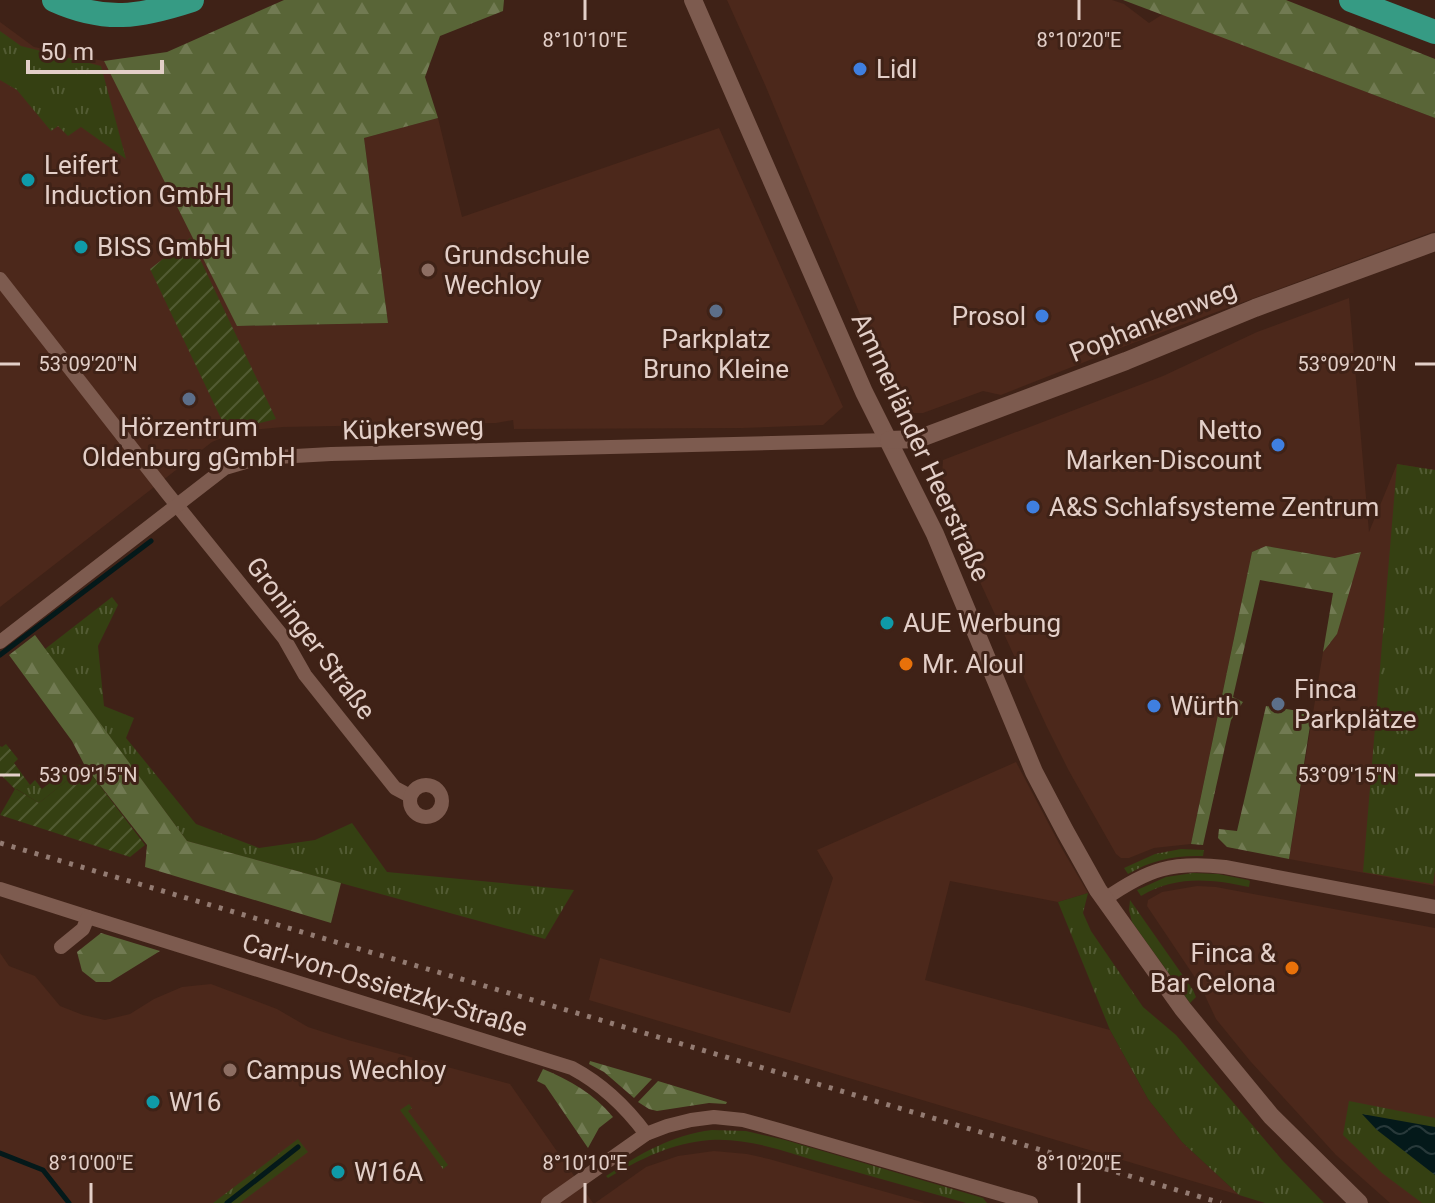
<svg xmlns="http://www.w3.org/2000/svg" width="1435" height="1203" viewBox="0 0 1435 1203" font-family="Roboto,sans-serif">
	<defs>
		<pattern id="grass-tufts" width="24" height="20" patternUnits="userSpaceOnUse" patternTransform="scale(2)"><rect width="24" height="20" fill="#354012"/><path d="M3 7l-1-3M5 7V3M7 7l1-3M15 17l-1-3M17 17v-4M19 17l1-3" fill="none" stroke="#525b33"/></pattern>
		<pattern id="forest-firs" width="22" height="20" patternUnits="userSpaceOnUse" patternTransform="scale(2)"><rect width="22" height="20" fill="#596537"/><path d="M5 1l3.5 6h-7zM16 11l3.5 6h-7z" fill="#717a52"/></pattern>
		<pattern id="garden-furrows" width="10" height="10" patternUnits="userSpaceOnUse" patternTransform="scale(2)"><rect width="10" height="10" fill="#354012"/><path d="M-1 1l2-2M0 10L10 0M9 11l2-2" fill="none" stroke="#525b33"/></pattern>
		<pattern id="water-waves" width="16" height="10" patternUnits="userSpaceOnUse" patternTransform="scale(2)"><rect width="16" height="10" fill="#04191a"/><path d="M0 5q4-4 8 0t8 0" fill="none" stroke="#28393a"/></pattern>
	</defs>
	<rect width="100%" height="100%" fill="#3f2217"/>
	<g fill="#4c281b">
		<path d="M727 0H1112L1124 4 1149 23 1163 14 1435 118V231L1133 343 1001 395 983 391 923 413H912L895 399 766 87Z"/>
		<path d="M0 22 34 47 104 61 238 326 388 323 364 138 438 118 462 217 719 128 843 407 823 425 742 428 514 429 513 420 496 423 283 427 239 431 212 442 0 607Z"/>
		<path d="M1349 298 1369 532 1397 464 1435 470V886L1289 859 1323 652 1337 634 1335 558 1266 546 1252 552 1191 844 1154 848 1129 858H1121L1116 854 1069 771 1046 725 980 582 942 477 943 460 1163 376 1257 332Z"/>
		<path d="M1016 762 1061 847 1088 893 1058 902 950 881 925 980 1110 1030 1148 1099 1182 1142 1239 1195 589 1000 600 958 790 1013 833 878 817 850Z"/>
		<path d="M1197 886 1216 887 1435 928V1203H1390L1336 1155 1251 1062 1216 1019 1200 985 1147 906 1148 900 1162 892Z"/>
		<path d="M0 953 9 966 35 976 60 1006 83 1015 105 1020 130 1014 154 999 182 987 211 984 277 1009 308 1027 348 1040 510 1084 593 1203H0Z"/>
		<path d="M714 1151 747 1154 769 1159 925 1203H595L646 1167 678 1156Z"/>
	</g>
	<g fill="url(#grass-tufts)">
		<path d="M0 31 21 46 101 66 126 159 81 127 68 136 58 126 51 131 17 90 0 80Z"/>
		<path d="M1397 464 1435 470V871L1433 884 1363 872Z"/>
		<path d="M112 597 118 605 98 646 104 706 134 718 126 738 196 824 259 848 315 840 352 823 387 872 574 890 545 939 187 841 45 649Z"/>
		<path d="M73 764 85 766 39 803 15 788 30 785 35 780 42 789Z"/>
		<path d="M1181 849 1204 850 1203 856C1176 855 1151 860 1128 874L1124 868 1155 854Z"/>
		<path d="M1193 873 1218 874 1248 880 1250 881 1249 887C1211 879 1176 875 1141 896L1137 890 1166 877Z"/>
		<path d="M1088 893 1083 913 1091 931 1143 1007 1176 1035 1282 1160 1324 1203H1265L1239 1195 1182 1142 1148 1099 1110 1030 1058 902Z"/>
		<path d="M1130 900 1193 990 1196 997 1190 1003 1132 922 1129 910Z"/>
		<path d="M1349 1101 1435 1118V1203H1422L1382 1173 1343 1135Z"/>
		<path d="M409 1104 412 1108 408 1111 448 1165 443 1169 400 1110Z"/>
		<path d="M712 1130 746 1131 785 1140 983 1198 987 1203H966C919 1190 872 1176 824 1163 789 1153 748 1137 710 1140 672 1143 640 1159 608 1178L606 1176C640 1154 671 1135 712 1130Z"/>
		<path d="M298 1139 308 1152 240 1203H213Z"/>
	</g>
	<g fill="url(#forest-firs)">
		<path d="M284 0H504L503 11 440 36 425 77 438 118 364 138 388 323 237 326 104 61 167 52Z"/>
		<path d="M1123 0H1286L1435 59V118Z"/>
		<path d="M1266 546 1335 558 1361 552 1337 634 1323 652 1333 593 1260 580 1233 697 1243 702 1231 720 1203 845 1191 844 1252 552Z"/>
		<path d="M35 635 187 841 341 883 331 923 145 867 147 845 85 766 72 741 9 655Z"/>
		<path d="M1266 706 1312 713 1289 859 1227 847 1218 838 1219 829 1237 831Z"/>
		<path d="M101 933 160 951 110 982H96L82 971 77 952Z"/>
		<path d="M590 1061 652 1079 634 1098 604 1072 589 1064Z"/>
		<path d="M543 1069C570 1080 594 1094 613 1117L599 1128 588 1148 545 1085 537 1081Z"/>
		<path d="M658 1081 727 1102 726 1104 709 1103 657 1111 649 1109 638 1102Z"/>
	</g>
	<g fill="url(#garden-furrows)">
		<path d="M190 238 276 419 227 431 150 269Z"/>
		<path d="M6 744 18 759 14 763 30 785 16 789 39 803 85 766 145 845 130 857 0 815 15 789 0 774V746L2 747Z"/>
	</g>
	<path fill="url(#water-waves)" d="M1362 1114 1435 1127V1175L1377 1130Z"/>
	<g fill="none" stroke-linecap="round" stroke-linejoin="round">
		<g stroke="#04191a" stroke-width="5">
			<path d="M0 655 151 541"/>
			<path d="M0 1153 43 1170 69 1203"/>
			<path d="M227 1203 298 1147"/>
		</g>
		<g stroke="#7d5b4f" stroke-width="14">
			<path d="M0 279 167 493 284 638 305 675 395 788 410 796"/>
			<path d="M0 642 225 468 259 458 331 454 889 440"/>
			<circle cx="426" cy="801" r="16"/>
			<path d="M0 889 88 917"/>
			<path d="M1105 899C1148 869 1172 861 1225 867L1435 907"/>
			<path d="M61 947 83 929 88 917 572 1068C602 1084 626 1107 646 1134"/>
			<path d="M548 1203 646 1134 667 1126 691 1120 714 1117 743 1120 779 1130 1031 1203"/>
		</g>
		<g stroke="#7d5b4f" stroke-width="18">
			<path d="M693 0 864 392 935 534 1034 772 1065 831 1098 890 1183 1009 1271 1116 1359 1203"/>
			<path d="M889 440 918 439 1126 361 1255 308 1435 242"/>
		</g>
		<g stroke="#369b84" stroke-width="24">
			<path d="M54 0C105 23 140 17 192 0"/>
			<path d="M1351 0 1435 32"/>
		</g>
		<path stroke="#937b72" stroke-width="5" stroke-dasharray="4 8" stroke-linecap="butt" d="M0 843 1221 1203"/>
	</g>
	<path fill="none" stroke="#e3cfc8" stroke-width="3" d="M585 0V20M1079 0V20M0 364H20M1415 364H1435M0 775H20M1415 775H1435M91 1183V1203M585 1183V1203M1079 1183V1203"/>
	<g fill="#3f7fe0" stroke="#3f2217" stroke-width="3">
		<circle cx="860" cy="69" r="8"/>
		<circle cx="1042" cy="316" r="8"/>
		<circle cx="1278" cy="445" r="8"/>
		<circle cx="1033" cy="507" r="8"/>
		<circle cx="1154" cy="706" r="8"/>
	</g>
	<g fill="#0f9aa8" stroke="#3f2217" stroke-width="3">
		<circle cx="28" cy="180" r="8"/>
		<circle cx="81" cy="247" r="8"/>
		<circle cx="887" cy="623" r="8"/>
		<circle cx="153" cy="1102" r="8"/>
		<circle cx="338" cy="1172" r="8"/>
	</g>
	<g fill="#8d6e63" stroke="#3f2217" stroke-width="3">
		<circle cx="428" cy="270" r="8"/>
		<circle cx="230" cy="1070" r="8"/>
	</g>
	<g fill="#5c6f8a" stroke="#3f2217" stroke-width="3">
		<circle cx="716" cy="311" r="8"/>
		<circle cx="189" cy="399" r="8"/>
		<circle cx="1278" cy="704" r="8"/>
	</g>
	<g fill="#e8710a" stroke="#3f2217" stroke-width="3">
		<circle cx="906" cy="664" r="8"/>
		<circle cx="1292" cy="968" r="8"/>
	</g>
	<g text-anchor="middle" stroke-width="6" stroke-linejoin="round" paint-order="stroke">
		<g font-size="26" fill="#e3cfc8" stroke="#3f2217" text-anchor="start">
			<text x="876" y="78">Lidl</text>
			<text x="44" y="174">Leifert<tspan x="44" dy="30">Induction GmbH</tspan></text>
			<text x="97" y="256">BISS GmbH</text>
			<text x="444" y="264">Grundschule<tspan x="444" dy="30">Wechloy</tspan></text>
			<text x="1026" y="325" text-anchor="end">Prosol</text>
			<text x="716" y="348" text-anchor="middle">Parkplatz<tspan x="716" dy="30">Bruno Kleine</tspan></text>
			<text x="189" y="436" text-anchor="middle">Hörzentrum<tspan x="189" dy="30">Oldenburg gGmbH</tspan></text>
			<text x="1262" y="439" text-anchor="end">Netto<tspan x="1262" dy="30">Marken-Discount</tspan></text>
			<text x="1049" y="516">A&amp;S Schlafsysteme Zentrum</text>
			<text x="903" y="632">AUE Werbung</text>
			<text x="922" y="673">Mr. Aloul</text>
			<text x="1294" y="698">Finca<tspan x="1294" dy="30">Parkplätze</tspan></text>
			<text x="1170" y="715">Würth</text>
			<text x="1276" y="962" text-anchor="end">Finca &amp;<tspan x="1276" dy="30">Bar Celona</tspan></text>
			<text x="246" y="1079">Campus Wechloy</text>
			<text x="169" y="1111">W16</text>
			<text x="354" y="1181">W16A</text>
		</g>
		<g font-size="26" fill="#e3cfc8" stroke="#3f2217">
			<text transform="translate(1153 321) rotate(-22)" y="9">Pophankenweg</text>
			<text transform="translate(413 428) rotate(-2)" y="9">Küpkersweg</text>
			<text transform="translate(921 447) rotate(65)" y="9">Ammerländer Heerstraße</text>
			<text transform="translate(311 638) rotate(53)" y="9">Groninger Straße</text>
			<text transform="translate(385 985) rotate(17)" y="9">Carl-von-Ossietzky-Straße</text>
		</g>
	</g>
	<g font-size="20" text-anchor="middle" fill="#e3cfc8" stroke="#3f2217" stroke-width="6" stroke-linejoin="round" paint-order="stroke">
		<text x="585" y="47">8°10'10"E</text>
		<text x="1079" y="47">8°10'20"E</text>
		<text x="88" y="371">53°09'20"N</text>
		<text x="1347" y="371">53°09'20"N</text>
		<text x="88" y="782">53°09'15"N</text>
		<text x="1347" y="782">53°09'15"N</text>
		<text x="91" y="1170">8°10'00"E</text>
		<text x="585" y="1170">8°10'10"E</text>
		<text x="1079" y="1170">8°10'20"E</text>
	</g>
	<path d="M28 60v12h134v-12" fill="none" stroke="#e3cfc8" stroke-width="4"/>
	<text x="40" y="60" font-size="24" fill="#e3cfc8" stroke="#3f2217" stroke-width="6" paint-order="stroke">50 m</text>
</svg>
